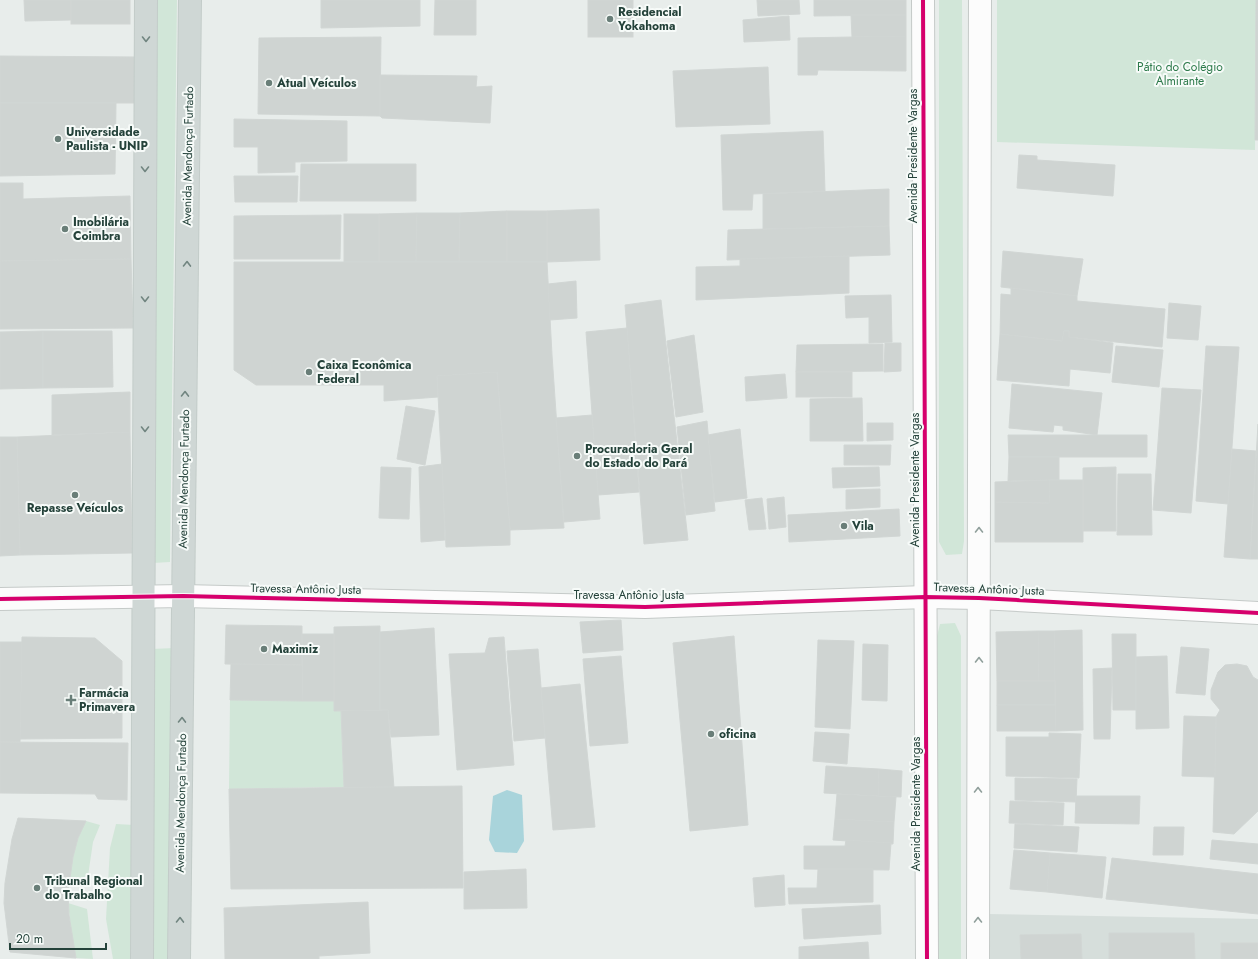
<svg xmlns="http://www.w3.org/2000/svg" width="1258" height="959" viewBox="0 0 1258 959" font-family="Jost,sans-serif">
	<rect width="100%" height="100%" fill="#e8edeb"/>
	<path fill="#d6dedb" d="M987 914 1258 919V959H987Z"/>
	<g fill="#d1e6d8">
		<path d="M153 0H177L170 562 153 563Z"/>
		<path d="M939 0H962L964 541 962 554 946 555 939 542Z"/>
		<path d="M997 0H1256L1255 150 997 142Z"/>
		<path d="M955 623 961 636V959H938L936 640 940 624Z"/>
		<path d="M175 648 171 959H150L151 649Z"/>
		<path d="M230 700 334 701V711H341L344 787 229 789Z"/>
		<path d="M86 821 100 825 93 842 88 876 69 881 73 857 78 838Z"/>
		<path d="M116 824 134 825 130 959H113L106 919 110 848Z"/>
		<path d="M68 903 87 909 93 959 76 958 72 937Z"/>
	</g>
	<path fill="#a9d4db" d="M507 790 522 795 524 841 517 853 495 852 489 840 493 796Z"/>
	<g fill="#cfd4d2" stroke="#d1d6d4">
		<path d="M24 0H71V20L25 21Z"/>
		<rect x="71" y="0" width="59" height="24"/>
		<path d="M321 0H420V26L321 28Z"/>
		<path d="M435 0H476V35H434Z"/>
		<rect x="588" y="0" width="45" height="37"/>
		<path d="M757 0H799L800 14 758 16Z"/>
		<path d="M814 0H906V15L814 16Z"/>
		<path d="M1256 0H1258V140H1255Z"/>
		<path d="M851 15H906V36L852 37Z"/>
		<path d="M789 16 790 40 744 42 743 20Z"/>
		<path d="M906 36V71L818 70 817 75H798V38Z"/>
		<path d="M381 37 380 116 258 114 259 38Z"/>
		<path d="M0 56 138 57 137 103H0Z"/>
		<path d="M768 67 770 124 676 127 673 71Z"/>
		<path d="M380 75 477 76 476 87 492 86 490 123 382 118 380 116Z"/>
		<path d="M0 103H116L115 174 0 176Z"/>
		<path d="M234 119 347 121V161L295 162V172L258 173V147H234Z"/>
		<path d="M823 131 825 191 753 194 752 210H723L721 135Z"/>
		<path d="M1019 155 1037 156V160L1115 165 1113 196 1017 188Z"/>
		<path d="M301 164H416V201H300Z"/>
		<path d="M234 176H298L297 202H235Z"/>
		<path d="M0 183H23V199L130 196 131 259 0 261Z"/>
		<path d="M889 189V226L763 229V194Z"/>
		<path d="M599 209 600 260 547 262V211Z"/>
		<path d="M507 211V262H459L460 213Z"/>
		<rect x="507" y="211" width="40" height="51"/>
		<path d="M417 213 416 262H379V214Z"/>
		<path d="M417 213H460L459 262H416Z"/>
		<rect x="344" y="214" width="35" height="48"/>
		<path d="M341 215 340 259H234V216Z"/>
		<path d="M889 226 890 255 727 260 728 230Z"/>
		<path d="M1003 251 1083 259 1077 296 1001 287Z"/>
		<path d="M849 256V293L696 300V267L740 266V259Z"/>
		<path d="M131 259 133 328 0 329V261Z"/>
		<path d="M234 262H547L552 355 564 528 510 530 497 372 437 376 438 397 384 401V385H256L234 370Z"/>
		<path d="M576 281 577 318 550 320 548 284Z"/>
		<path d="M1011 288 1077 296V301L1165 309 1162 347 1069 337V331H1064L1062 341 1000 334 1001 294 1011 295Z"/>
		<path d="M891 295 892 342 869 343V317L846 318 845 296Z"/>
		<path d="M661 300 688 540 644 544 625 305Z"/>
		<path d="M1169 303 1201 306 1198 340 1167 338Z"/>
		<path d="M627 328 639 492 598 495 586 332Z"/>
		<path d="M43 331V388L0 389V332Z"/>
		<path d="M43 331H112L113 387 43 388Z"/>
		<path d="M1064 331H1069V337L1113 343 1110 373 1070 369 1069 386 997 380 1000 334 1062 341Z"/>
		<path d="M694 335 703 412 676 417 667 341Z"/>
		<path d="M885 343H901V371L884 372Z"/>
		<path d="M883 344V371L796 372 797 345Z"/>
		<path d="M1116 346 1163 350 1159 387 1112 382Z"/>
		<path d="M1206 346 1239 347 1228 504 1196 501Z"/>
		<path d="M497 372 510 530V545L446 547 437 376Z"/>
		<rect x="796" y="372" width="56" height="25"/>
		<path d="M785 374 787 398 746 401 745 377Z"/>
		<path d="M1012 384 1102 393 1097 435 1063 430V426L1054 425 1053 432 1009 428Z"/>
		<path d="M1162 388 1201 390 1191 513 1153 510Z"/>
		<path d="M130 392V432L52 435V395Z"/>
		<path d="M862 398 863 441H810V399Z"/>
		<path d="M406 406 435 411 425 465 397 459Z"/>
		<path d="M592 415 600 519 564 522 556 418Z"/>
		<path d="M707 421 715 511 686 515 677 427Z"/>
		<path d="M867 423H893V440L867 441Z"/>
		<path d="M1258 424V559H1250Z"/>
		<path d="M740 429 747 498 715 502 708 435Z"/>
		<path d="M130 432 132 553 20 555 17 437Z"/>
		<path d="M1008 435H1147V457H1009Z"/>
		<path d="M0 437H17L20 555 0 556Z"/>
		<path d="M844 445H891L890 465H844Z"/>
		<path d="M1232 449 1256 451 1250 559 1224 557Z"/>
		<path d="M1009 457H1059V480L1008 481Z"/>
		<path d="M442 464 445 540 421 542 419 467Z"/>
		<path d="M381 467 411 468 409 519 379 518Z"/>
		<path d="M879 467 880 486 833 488 832 468Z"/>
		<path d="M1116 467V531H1083V468Z"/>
		<path d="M1118 474H1151L1152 535H1117Z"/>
		<path d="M1050 480H1083V542H995V502L1049 503Z"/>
		<path d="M1050 480 1049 503 995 502V482Z"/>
		<path d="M880 489V507L846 509V490Z"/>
		<path d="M784 497 786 527 769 529 767 499Z"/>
		<path d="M762 498 766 529 749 530 745 500Z"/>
		<path d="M899 509 900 536 789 542 788 515Z"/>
		<path d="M621 620 623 650 583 653 580 622Z"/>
		<path d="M226 625 302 626V665L225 664Z"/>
		<path d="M380 626V710L334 711V627Z"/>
		<path d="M434 628 439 735 391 737 388 710H380V632Z"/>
		<path d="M1082 630 1083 730 1056 731 1054 631Z"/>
		<path d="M1038 631 1039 681H997L996 632Z"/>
		<path d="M1038 631H1054L1055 681H1039Z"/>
		<path d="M302 634H334V701H303Z"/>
		<path d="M1112 634H1136V710H1113Z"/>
		<path d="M734 636 748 825 690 831 673 643Z"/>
		<path d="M22 637 95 638 122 661V738L20 739Z"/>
		<path d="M504 637 514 765 457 770 449 654 485 653 489 638Z"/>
		<path d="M818 640 854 641 850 729 815 727Z"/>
		<path d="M0 642H22L20 742H0Z"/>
		<path d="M863 644 888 645 887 701 862 700Z"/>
		<path d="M1181 647 1209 649 1205 695 1176 693Z"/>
		<path d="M538 649 545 738 514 741 507 651Z"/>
		<path d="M621 656 628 743 590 746 583 659Z"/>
		<path d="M1167 656 1169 728 1136 729V657Z"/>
		<path d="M231 664 302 665 303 701 230 700Z"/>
		<path d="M1237 664 1247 666 1253 677 1258 680V811L1234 834 1213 832 1216 717 1220 710 1211 699V690L1218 672 1225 665Z"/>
		<path d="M1112 668 1110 739H1094L1093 669Z"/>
		<rect x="997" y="681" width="58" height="24"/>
		<path d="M580 684 595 827 553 830 541 688Z"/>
		<path d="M997 705H1055L1056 731H997Z"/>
		<path d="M388 710 394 788 344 787 341 711Z"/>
		<path d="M1184 716 1216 717 1215 777 1182 776Z"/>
		<path d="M815 732 849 734 847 764 813 761Z"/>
		<path d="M1049 733 1081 734 1079 778 1006 776V737H1049Z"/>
		<path d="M0 742 128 743 127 800 98 799 95 794 0 793Z"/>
		<path d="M826 766 879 769 878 796 824 793Z"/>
		<path d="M879 769 902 771 901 797 878 796Z"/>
		<path d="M1015 778 1077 779 1076 802 1015 800Z"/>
		<path d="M462 786 463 888 231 889 229 789Z"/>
		<path d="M837 794 896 797 894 822 835 819Z"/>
		<path d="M1076 796H1140L1139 824 1075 823Z"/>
		<path d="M1010 801 1064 803 1063 825 1009 823Z"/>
		<path d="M18 818 86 821 78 838 73 857 68 892 69 915 76 958 10 952 4 903 5 883 12 839Z"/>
		<path d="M835 819 894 822 893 844 833 840Z"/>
		<path d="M1015 824 1079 827 1077 852 1014 848Z"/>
		<path d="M1154 827H1184L1183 855H1153Z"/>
		<path d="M846 840 891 843 889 870 804 869V846H845Z"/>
		<path d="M1212 840 1258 844V864L1210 859Z"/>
		<path d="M1014 850 1050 853 1047 892 1010 889Z"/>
		<path d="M1050 853 1106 857 1102 898 1047 892Z"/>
		<path d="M1112 858 1258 874V914L1106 899Z"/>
		<path d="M526 869 527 908 464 909V872Z"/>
		<path d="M818 869H873V902L789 904 788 888H817Z"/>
		<path d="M784 875 785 905 755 907 753 878Z"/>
		<path d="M368 902 370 953 319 956V959H225L224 908Z"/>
		<path d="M880 905 881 934 804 939 802 909Z"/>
		<path d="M1109 933H1194L1195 959H1109Z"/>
		<path d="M1081 934 1082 959H1021L1020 935Z"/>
		<path d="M868 942 869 959H799V947Z"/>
		<rect x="1221" y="943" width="37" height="16"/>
	</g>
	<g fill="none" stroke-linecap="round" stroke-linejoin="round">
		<defs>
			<path id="minor" d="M0 599 183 596 645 607 925 597 979 598 1258 613"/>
			<g id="tertiary">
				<path d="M923 0 927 959"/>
				<path d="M978 959 980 0"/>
			</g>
			<g id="primary">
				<path d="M142 959 146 0"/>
				<path d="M179 959 190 0"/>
			</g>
		</defs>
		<use href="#minor" stroke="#c5cac8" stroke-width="24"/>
		<use href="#tertiary" stroke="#c5cac8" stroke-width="24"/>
		<use href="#primary" stroke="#c3ccc9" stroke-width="24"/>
		<use href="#minor" stroke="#fcfcfc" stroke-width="22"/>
		<use href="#tertiary" stroke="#fcfcfc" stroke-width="22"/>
		<use href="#primary" stroke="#cfd7d5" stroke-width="22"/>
		<defs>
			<g id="cycleway">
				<path d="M923 0 927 959"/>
				<path d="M0 599 183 596 645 607 925 597 979 598 1258 613"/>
			</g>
		</defs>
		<use href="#cycleway" stroke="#f7fbf9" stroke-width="6"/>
		<use href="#cycleway" stroke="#d6006c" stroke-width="4"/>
	</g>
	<defs><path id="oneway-chevron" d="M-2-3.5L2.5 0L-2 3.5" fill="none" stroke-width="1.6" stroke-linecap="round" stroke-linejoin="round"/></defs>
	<g stroke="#718580">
		<use href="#oneway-chevron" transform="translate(146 39) rotate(90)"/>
		<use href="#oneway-chevron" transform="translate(145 169) rotate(90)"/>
		<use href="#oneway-chevron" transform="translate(187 264) rotate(-89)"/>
		<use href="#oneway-chevron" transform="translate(145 299) rotate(90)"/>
		<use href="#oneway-chevron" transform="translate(185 394) rotate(-89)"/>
		<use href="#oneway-chevron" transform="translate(145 429) rotate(90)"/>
		<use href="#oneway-chevron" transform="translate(182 720) rotate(-89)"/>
		<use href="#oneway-chevron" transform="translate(180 920) rotate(-89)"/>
	</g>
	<g stroke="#909f9b">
		<use href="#oneway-chevron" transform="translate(979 530) rotate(-90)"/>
		<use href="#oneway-chevron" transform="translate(979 660) rotate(-90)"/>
		<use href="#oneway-chevron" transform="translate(978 790) rotate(-90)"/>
		<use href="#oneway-chevron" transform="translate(978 920) rotate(-90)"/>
	</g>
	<g fill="#697e78" stroke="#f7fbf9" stroke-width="1.5">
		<circle cx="610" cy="19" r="4"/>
		<circle cx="269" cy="83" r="4"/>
		<circle cx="58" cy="139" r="4"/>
		<circle cx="65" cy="229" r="4"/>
		<circle cx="309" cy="372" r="4"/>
		<circle cx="577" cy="456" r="4"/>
		<circle cx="75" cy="495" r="4"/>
		<circle cx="844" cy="526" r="4"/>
		<circle cx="264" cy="649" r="4"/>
		<path d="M69 694h4v4h4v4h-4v4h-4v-4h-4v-4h4z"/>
		<circle cx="711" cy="734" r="4"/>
		<circle cx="37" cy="888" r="4"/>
	</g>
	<g text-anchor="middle" stroke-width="4" stroke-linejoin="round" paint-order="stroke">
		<g font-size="12" font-weight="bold" fill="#24423a" stroke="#f7fbf9" text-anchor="start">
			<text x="618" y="16">Residencial<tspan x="618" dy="14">Yokahoma</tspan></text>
			<text x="277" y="87">Atual Veículos</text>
			<text x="66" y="136">Universidade<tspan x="66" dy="14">Paulista - UNIP</tspan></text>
			<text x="73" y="226">Imobilária<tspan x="73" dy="14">Coimbra</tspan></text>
			<text x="317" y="369">Caixa Econômica<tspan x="317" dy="14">Federal</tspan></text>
			<text x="585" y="453">Procuradoria Geral<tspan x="585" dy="14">do Estado do Pará</tspan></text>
			<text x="75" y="512" text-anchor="middle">Repasse Veículos</text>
			<text x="852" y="530">Vila</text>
			<text x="272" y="653">Maximiz</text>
			<text x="79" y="697">Farmácia<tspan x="79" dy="14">Primavera</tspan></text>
			<text x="719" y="738">oficina</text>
			<text x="45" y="885">Tribunal Regional<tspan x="45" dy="14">do Trabalho</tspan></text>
		</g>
		<g font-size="12" fill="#2d7a4b" stroke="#f7fbf9">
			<text x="1180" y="71">Pátio do Colégio<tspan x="1180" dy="14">Almirante</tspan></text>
		</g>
		<g font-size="12" fill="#24423a" stroke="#f7fbf9">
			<text transform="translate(188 156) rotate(-89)" y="4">Avenida Mendonça Furtado</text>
			<text transform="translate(913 156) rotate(-90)" y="4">Avenida Presidente Vargas</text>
			<text transform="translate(184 479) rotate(-89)" y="4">Avenida Mendonça Furtado</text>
			<text transform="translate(915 480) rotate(-90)" y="4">Avenida Presidente Vargas</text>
			<text transform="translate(306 589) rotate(1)" y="4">Travessa Antônio Justa</text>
			<text transform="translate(989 589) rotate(2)" y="4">Travessa Antônio Justa</text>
			<text x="629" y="599">Travessa Antônio Justa</text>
			<text transform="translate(181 803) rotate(-89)" y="4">Avenida Mendonça Furtado</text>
			<text transform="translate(916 804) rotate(-90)" y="4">Avenida Presidente Vargas</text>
		</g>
	</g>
	<path d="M10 943v6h96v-6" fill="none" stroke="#24423a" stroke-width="2"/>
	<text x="16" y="943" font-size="12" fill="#24423a" stroke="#f7fbf9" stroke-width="3" paint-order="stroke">20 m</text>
</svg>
